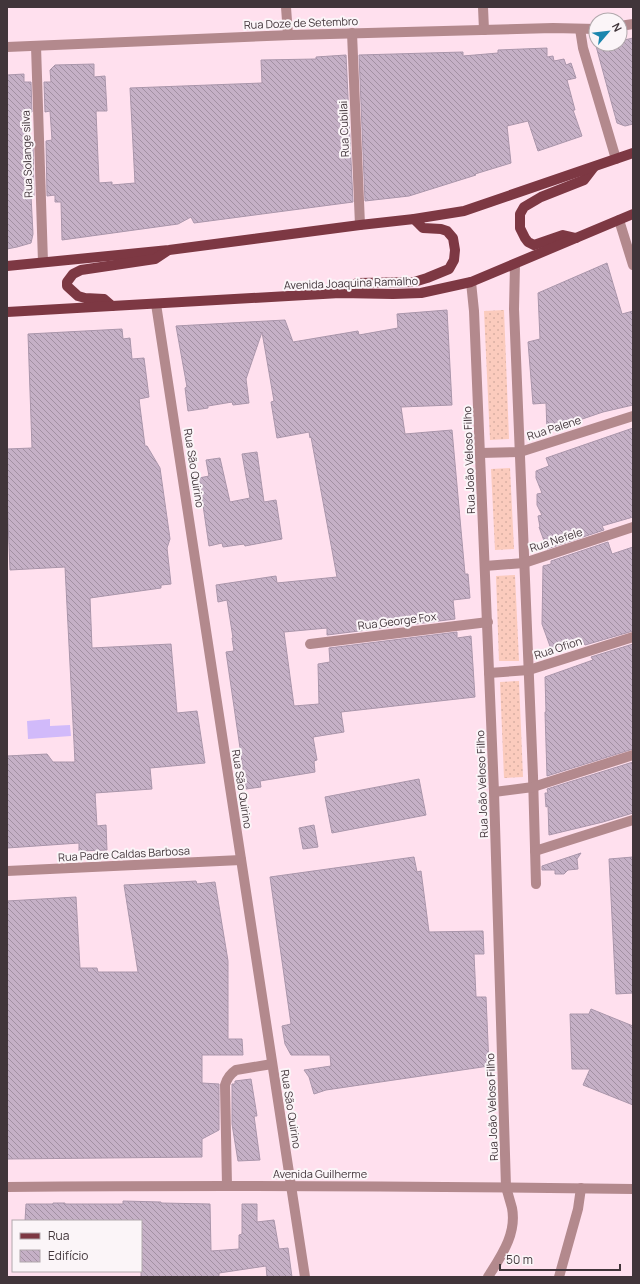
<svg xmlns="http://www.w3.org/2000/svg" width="640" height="1284" viewBox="0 0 640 1284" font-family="Manrope,sans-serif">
	<defs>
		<pattern id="grass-dots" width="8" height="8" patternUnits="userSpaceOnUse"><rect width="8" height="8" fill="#fbcbbd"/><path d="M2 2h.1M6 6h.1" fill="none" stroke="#d8afa3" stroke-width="1.8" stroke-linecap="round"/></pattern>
		<pattern id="building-back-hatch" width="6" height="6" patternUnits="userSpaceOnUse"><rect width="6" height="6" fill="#c5b0c6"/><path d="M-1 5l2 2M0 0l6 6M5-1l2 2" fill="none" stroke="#a290a2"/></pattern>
	</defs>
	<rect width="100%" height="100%" fill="#ffe0ee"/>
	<g fill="url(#grass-dots)">
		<path d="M504 310 509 439 490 440 484 311Z"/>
		<path d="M510 468 514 549 495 550 491 469Z"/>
		<path d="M515 575 519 661H499L496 576Z"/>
		<path d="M519 681 523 777 504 778 500 682Z"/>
	</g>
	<path fill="#d1bafa" d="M50 719V726L70 725 71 736 28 739 27 721Z"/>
	<g fill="url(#building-back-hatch)" stroke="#aa96ab">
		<path d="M633 38V124L625 126 617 123 596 46 605 44H620V41Z"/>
		<path d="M547 48V57L553 56 554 61 564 59 566 65 571 63 576 78 567 80 575 110H573L582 136 538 151 528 121 507 126 511 163 475 174 476 175 409 196 365 201 359 55 463 52V56L498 53V50Z"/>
		<path d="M346 55 353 202 194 223 191 217 178 224 62 240 61 202H55V195L47 196 46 141 52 140 50 111 45 112 44 82H51L50 70 55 65 94 64V77L105 76 107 111H96L99 183 112 182V185L135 183 130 88 262 83 261 60 316 59V57Z"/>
		<path d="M24 74V82H31L32 112H26L27 141H33L34 196H31L33 234 31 243 17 247 7 249V75Z"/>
		<path d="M607 263 622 314 633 311V405L603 412 547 431 546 403 533 404 528 342 540 339 538 293Z"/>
		<path d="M447 310 452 405 401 407 405 434 452 430 465 574H468L470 598 453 600 455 619 327 635V628L284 632 294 706 319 704 318 664 330 662 329 648 457 632V638L471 636 475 697 341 712 344 732 313 737 317 760 314 761 315 772 260 781 261 787 246 789 226 652 234 651 232 638H233L227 600 218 602 216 585 276 576 277 583 337 577 311 437 310 438 309 432 277 438 271 402 274 401 262 332 246 379 249 403 233 405 232 402 208 406V408L188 411 185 388 187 387 176 326 285 320 293 342 358 331 359 335 398 328 397 314Z"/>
		<path d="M122 329 123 339 130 338 132 359 144 358 149 397 139 399 145 446H147L160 468 170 539 167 548 171 584 161 585V588L90 598 92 648 171 644 177 713 197 711 205 763 150 768 152 789 95 793 97 826 106 825 107 850 79 851V843L7 848V756L47 754 53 762H75L65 567 10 570 7 497V449L32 448 28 334Z"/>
		<path d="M633 428V517L602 526 604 530 547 549 539 527H540L538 516 542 515 537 505V494L542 493 536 478V471L549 466 546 458Z"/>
		<path d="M257 452 264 502 276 500 282 539 245 546 244 544 223 547 222 543 209 546 199 478 209 476 206 460 220 458 230 502 250 498 242 454Z"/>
		<path d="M608 542 612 554 633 547V631L585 645 582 639 551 649 542 624 543 566 551 564V561Z"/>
		<path d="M633 644V749L547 776 545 712H546L545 677 593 660 591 657Z"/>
		<path d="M633 762V813L603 822 549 835 548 806 546 807 545 793H548L547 789Z"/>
		<path d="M419 779 426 815 332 833 325 797Z"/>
		<path d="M314 825 318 847 303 849 299 828Z"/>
		<path d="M581 853 577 859 578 869 568 870 564 874H555V870H542V866Z"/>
		<path d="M414 857 417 872 421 871 429 932 483 931 484 954H474L476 997H486L489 1066 326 1090 314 1094 309 1077 304 1070 331 1066 330 1055H291L285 1044 282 1026 291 1024 270 877Z"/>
		<path d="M633 857V993L616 994 609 859Z"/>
		<path d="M196 881 197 884 215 882 228 961V1039H242L243 1055H202V1083L219 1084V1130L202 1139V1157L7 1159V901L76 897 80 968H97L98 972H138L124 885Z"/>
		<path d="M591 1009 633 1026V1105L583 1085 590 1069H572L570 1014H589Z"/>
		<path d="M251 1079 257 1116H254L260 1160 238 1161 232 1124V1084H235V1081Z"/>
		<path d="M123 1201 161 1202V1203L210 1204 211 1251 239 1249V1235L242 1234V1204H257V1222L274 1220 279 1249 288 1248 292 1277H267L266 1266 219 1273V1277H141V1221H25L26 1204H53V1203H65V1204H123Z"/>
	</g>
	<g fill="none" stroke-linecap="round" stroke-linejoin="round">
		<g stroke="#b3898d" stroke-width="10">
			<path d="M286 7 288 35"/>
			<path d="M483 7 484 30"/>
			<path d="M620 26 633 24"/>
			<path d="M580 29 583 48 616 159"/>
			<path d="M352 33 360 225"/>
			<path d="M36 46 43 262"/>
			<path d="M7 47 292 35 553 28 596 29"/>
			<path d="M619 220 633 265"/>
			<path d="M515 264 514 309 533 776 536 884"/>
			<path d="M471 282 474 311 494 792 506 1187C508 1194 510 1201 512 1208 517 1234 501 1256 488 1277"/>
			<path d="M156 304 305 1277"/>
			<path d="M480 453 520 452 633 416"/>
			<path d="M485 566 524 563 633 527"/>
			<path d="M310 644 488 622"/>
			<path d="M489 673 529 670 633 637"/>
			<path d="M494 792 533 787 633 755"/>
			<path d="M535 851 633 820"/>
			<path d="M7 871 241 860"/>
			<path d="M227 1186 225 1085C227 1078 230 1074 236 1070L272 1064"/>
			<path d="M7 1187C216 1185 424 1186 633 1189"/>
			<path d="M559 1277 578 1209 581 1188"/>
		</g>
		<g stroke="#7d3843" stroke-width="10">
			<path d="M576 238 563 235 534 245 528 242 525 238 520 228V214L524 207 541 197 584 180 594 167"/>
			<path d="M7 266 169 250 360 225 414 219 464 211 633 153"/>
			<path d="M340 293 357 283 414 282 427 278 449 269 454 260 455 250 453 238 447 231 441 229 423 228 414 219"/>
			<path d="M112 306 104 299 85 298 78 296 67 286V282L73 274 81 270 155 259 167 251"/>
			<path d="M7 312 340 293 393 294 421 293 471 282 633 214"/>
		</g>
	</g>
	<g text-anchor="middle" stroke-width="4" stroke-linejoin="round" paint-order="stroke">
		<g font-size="11" fill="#41353a" stroke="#fbf5f8">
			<text transform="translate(301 23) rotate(-2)" y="4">Rua Doze de Setembro</text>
			<text transform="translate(344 129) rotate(-92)" y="4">Rua Cubilai</text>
			<text transform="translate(27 154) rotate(-92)" y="4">Rua Solange silva</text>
			<text transform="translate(351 283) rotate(-2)" y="4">Avenida Joaquina Ramalho</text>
			<text transform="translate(554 428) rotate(-18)" y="4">Rua Palene</text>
			<text transform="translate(469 460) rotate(-92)" y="4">Rua João Veloso Filho</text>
			<text transform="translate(194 468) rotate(81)" y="4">Rua São Quirino</text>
			<text transform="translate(556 540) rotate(-18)" y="4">Rua Nefele</text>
			<text transform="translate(397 621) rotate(-7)" y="4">Rua George Fox</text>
			<text transform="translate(558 648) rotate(-18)" y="4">Rua Ofion</text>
			<text transform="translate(482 784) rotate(-92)" y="4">Rua João Veloso Filho</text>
			<text transform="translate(242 789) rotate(81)" y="4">Rua São Quirino</text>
			<text transform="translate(124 854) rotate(-3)" y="4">Rua Padre Caldas Barbosa</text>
			<text transform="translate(492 1107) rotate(-92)" y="4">Rua João Veloso Filho</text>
			<text transform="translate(291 1109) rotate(81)" y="4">Rua São Quirino</text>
			<text x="320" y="1178">Avenida Guilherme</text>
		</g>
	</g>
	<rect width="640" height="1284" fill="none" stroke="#41353a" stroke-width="16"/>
	<rect x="12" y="1220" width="130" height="52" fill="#fbf5f8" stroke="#b1a8ac"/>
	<rect x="20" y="1233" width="20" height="6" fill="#7d3843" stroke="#b1a8ac"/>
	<text x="48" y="1240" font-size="12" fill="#41353a">Rua</text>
	<rect x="20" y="1250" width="20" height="12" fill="url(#building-back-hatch)" stroke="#b1a8ac"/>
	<text x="48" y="1260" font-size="12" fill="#41353a">Edifício</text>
	<g transform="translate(608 32) rotate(62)"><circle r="19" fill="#fbf5f8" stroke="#b1a8ac"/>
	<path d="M0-3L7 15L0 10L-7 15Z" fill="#1b86ae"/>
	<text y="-6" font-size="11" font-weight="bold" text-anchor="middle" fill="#41353a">N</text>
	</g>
	<path d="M500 1264v6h120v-6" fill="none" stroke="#41353a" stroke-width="2"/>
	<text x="506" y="1264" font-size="12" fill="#41353a" stroke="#fbf5f8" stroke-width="3" paint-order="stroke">50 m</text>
</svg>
